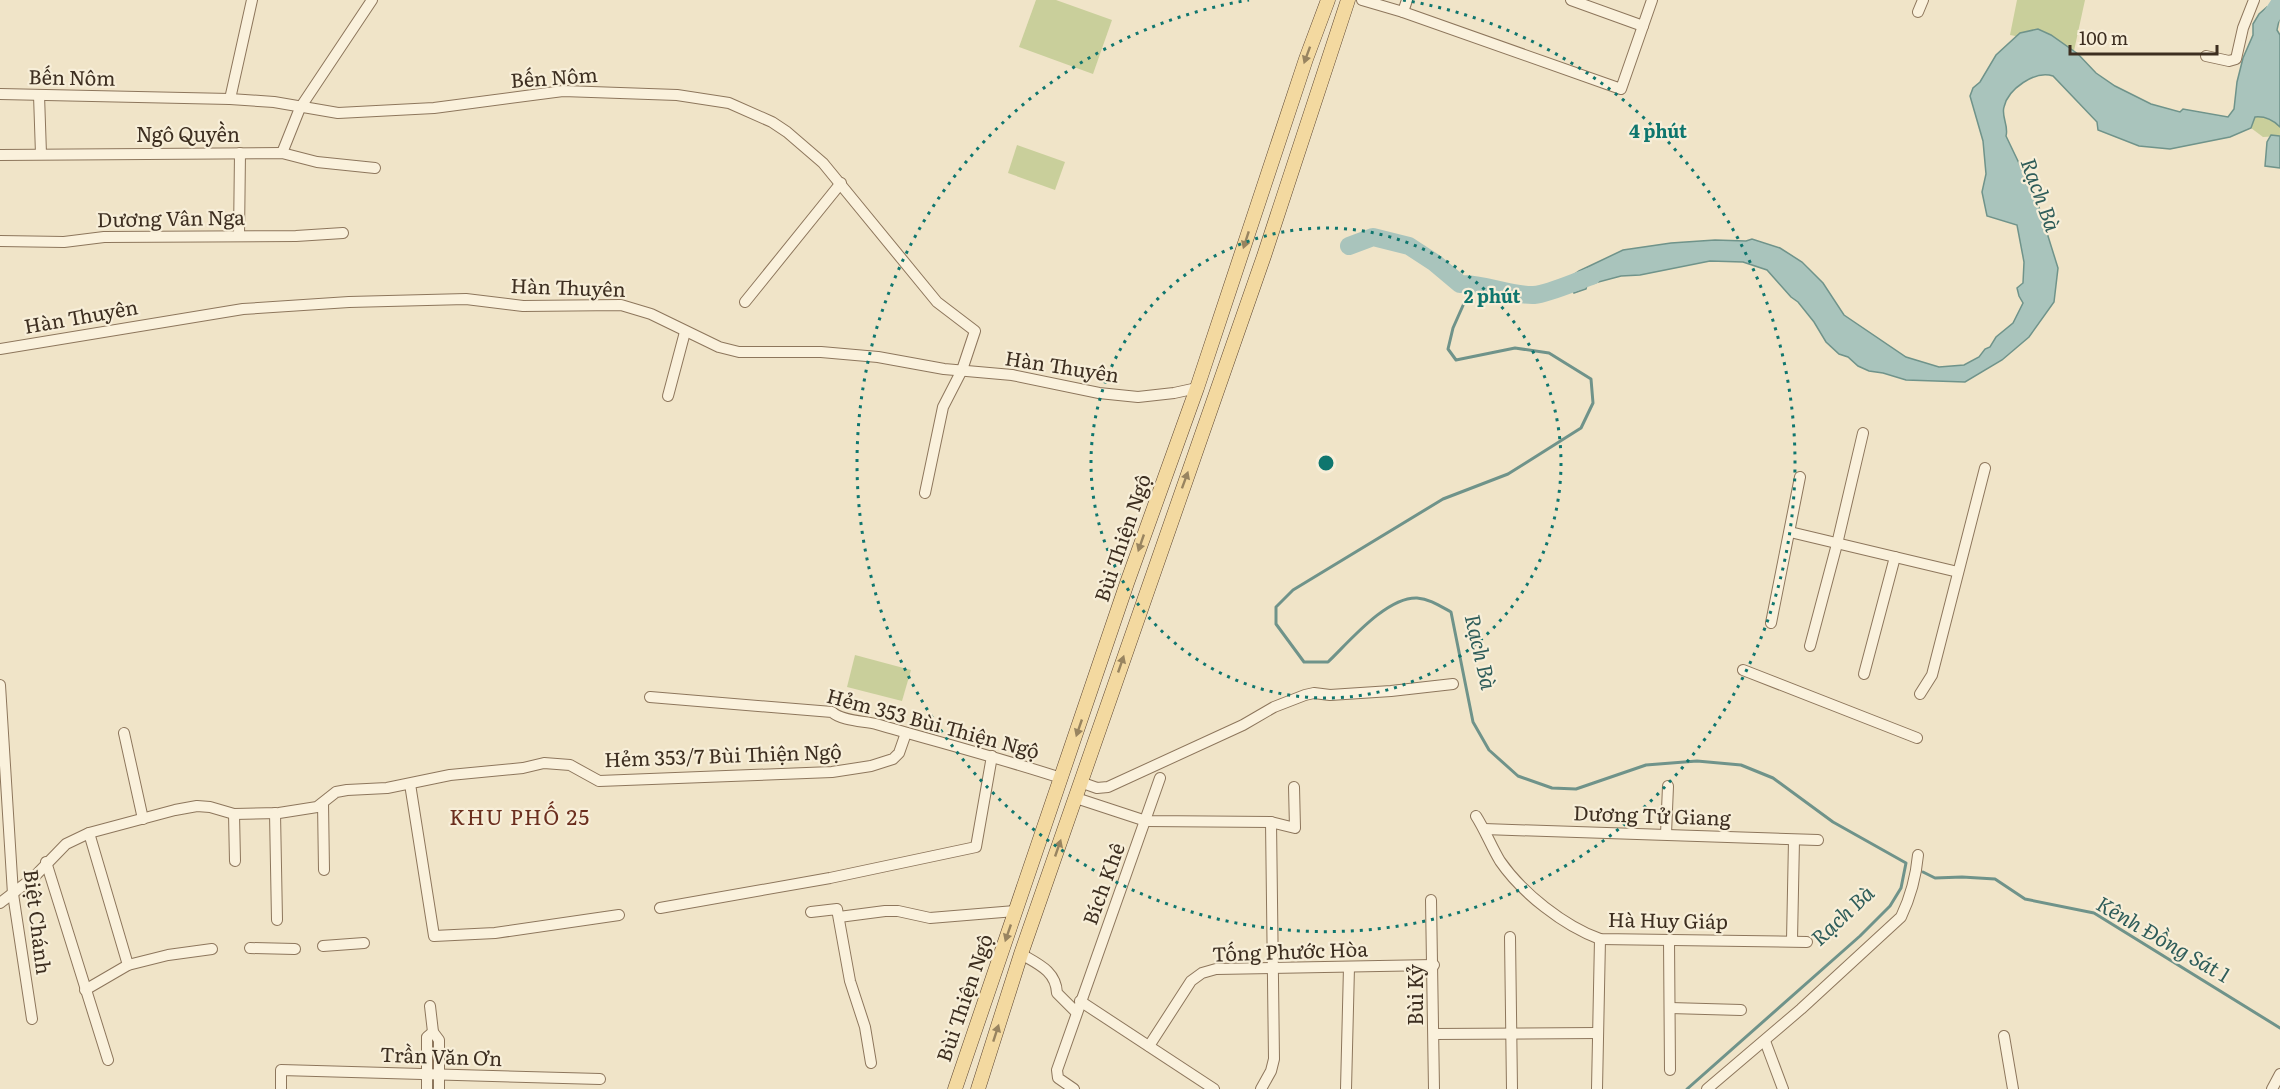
<svg xmlns="http://www.w3.org/2000/svg" width="2280" height="1089" viewBox="0 0 2280 1089" font-family="Literata,serif">
	<rect width="100%" height="100%" fill="#f0e4c8"/>
	<g fill="#c9cf9b">
		<path d="M1036 0H1056L1112 20 1093 74 1019 47Z"/>
		<path d="M2017 0H2085L2072 60 2032 39 2010 35Z"/>
		<path d="M2262 116 2275 122 2280 127V136L2263 137 2251 128 2254 117Z"/>
		<path d="M1017 145 1065 162 1055 190 1008 173Z"/>
		<path d="M855 655 911 670 902 701 847 687Z"/>
	</g>
	<g fill="#a9c4bc" stroke="#6f938a" stroke-width="1.5">
		<path d="M2267 7 2280 16 2277 30 2280 35V127C2273 120 2265 116 2255 117L2251 128 2230 137 2170 149 2139 146 2098 130 2097 122 2053 76C2035 70 2008 89 2004 107 2001 116 2009 126 2006 136L2028 182 2032 185 2058 268 2054 302 2029 337 2002 360 1965 382 1906 380 1883 373 1869 371 1858 366 1848 357 1839 354 1826 342 1814 322 1798 302 1791 297 1767 270 1743 262 1710 261 1640 275 1621 276 1587 285 1586 289 1574 293 1569 278 1579 271 1623 250 1671 243 1715 240 1746 241 1752 239 1780 248 1802 262 1823 283 1844 315 1906 357 1939 367 1964 365 1979 357 1985 349 1990 347 1996 337 2013 323 2023 303 2019 296 2017 288 2023 283 2024 262 2017 225 1987 216 1982 192 1986 174 1983 141 1970 96 1973 88 1980 82 1996 55 2020 33 2038 29 2051 35 2078 54 2096 73 2115 86 2151 104 2180 112 2183 109 2228 117 2234 109 2237 82 2243 58 2253 35V24L2259 14Z"/>
		<path d="M2271 135 2280 136V168L2265 166 2267 142Z"/>
	</g>
	<g fill="none" stroke-linecap="round" stroke-linejoin="round">
		<g stroke="#6f938a" stroke-width="3">
			<path d="M1473 283 1453 328 1448 349 1456 360 1515 348 1549 353 1591 379 1593 403 1581 428 1508 474 1443 499 1293 590 1276 607V624L1304 662H1328C1349 642 1386 597 1417 598 1430 599 1440 606 1451 612L1473 722 1489 750 1518 776 1552 788 1576 789 1646 765 1697 761 1741 765 1773 778 1833 822 1906 863 1901 888 1890 906 1860 936 1687 1089"/>
			<path d="M1923 872 1935 878 1962 877 1995 879 2025 899 2094 913 2280 1028"/>
		</g>
		<g stroke="#a9c4bc" stroke-width="18">
			<path d="M2264 32 2266 24 2280 3"/>
			<path d="M1349 246 1373 237 1409 246 1435 263 1460 284C1485 283 1509 296 1534 295 1551 293 1576 281 1592 276"/>
		</g>
		<defs>
			<g id="minor">
				<path d="M1362 0 1403 12 1621 89 1652 0"/>
				<path d="M1571 0 1643 26"/>
				<path d="M1403 12 1407 0"/>
				<path d="M1918 12 1923 0"/>
				<path d="M2206 56 2229 61 2236 59 2243 28 2254 0"/>
				<path d="M0 94 230 99 274 102 338 113 434 108 563 91 677 95 729 103 772 122 787 132 823 163 937 302 975 331 962 370 943 407 925 493"/>
				<path d="M39 95 41 154"/>
				<path d="M230 99 252 0"/>
				<path d="M282 153 300 108 372 0"/>
				<path d="M0 155 282 153 317 162 375 168"/>
				<path d="M239 236 240 153"/>
				<path d="M0 241 64 242 104 237 296 236 343 233"/>
				<path d="M745 302 841 183"/>
				<path d="M0 349 243 309 349 302 466 299 523 306 621 305 651 314 719 347 739 352H821L878 357 944 369 1012 375 1099 393 1138 397 1174 393 1197 388"/>
				<path d="M668 396 685 332"/>
				<path d="M1790 532 1958 572"/>
				<path d="M1771 623 1800 477"/>
				<path d="M1810 646 1837 544 1863 433"/>
				<path d="M1743 670 1917 738"/>
				<path d="M1864 674 1895 557"/>
				<path d="M0 685 13 894 32 1019"/>
				<path d="M1920 694 1932 675 1985 468"/>
				<path d="M650 697 832 712C842 721 863 721 876 724 938 742 1000 758 1061 778"/>
				<path d="M124 733 143 819"/>
				<path d="M1080 782 1097 788 1108 787 1243 725 1274 707 1305 695 1314 693 1330 695 1391 691 1453 684"/>
				<path d="M410 784 434 936 495 933 619 915"/>
				<path d="M1076 798 1146 821 1271 822 1295 828 1294 787"/>
				<path d="M323 803 324 870"/>
				<path d="M275 813 277 920"/>
				<path d="M234 814 235 861"/>
				<path d="M1476 816C1485 830 1491 846 1500 861 1522 893 1564 926 1600 939L1807 942"/>
				<path d="M1484 829 1818 840"/>
				<path d="M89 833 128 965"/>
				<path d="M1666 834 1668 786"/>
				<path d="M46 862 108 1060"/>
				<path d="M1431 900 1434 1089"/>
				<path d="M0 903 34 877 66 844 89 833 175 810 197 806 210 807 234 814 279 813 317 807 336 792 347 790 387 788 450 775 523 768 544 763 570 765 599 781 832 772 871 766 893 759 899 753 906 733"/>
				<path d="M660 908 830 878 976 847 992 756"/>
				<path d="M811 912 837 909 850 981 865 1027 871 1063"/>
				<path d="M839 917 885 911H898L930 918 1015 911"/>
				<path d="M1510 937 1512 1089"/>
				<path d="M1669 940 1670 1070"/>
				<path d="M1792 940 1794 840"/>
				<path d="M323 946 364 943"/>
				<path d="M250 948 295 949"/>
				<path d="M1021 954C1038 964 1056 971 1057 993L1076 1012"/>
				<path d="M85 990 128 965 168 955 212 949"/>
				<path d="M1080 1001 1214 1089"/>
				<path d="M430 1006 433 1032 439 1040V1089"/>
				<path d="M1670 1008 1741 1010"/>
				<path d="M1434 1034 1597 1033"/>
				<path d="M2004 1036 2013 1089"/>
				<path d="M1765 1041 1783 1089"/>
				<path d="M1149 1046 1191 981 1202 973 1216 969 1434 965"/>
				<path d="M281 1089V1070L600 1079"/>
				<path d="M427 1089V1037L433 1032"/>
				<path d="M1074 1089 1058 1078 1057 1070 1160 778"/>
				<path d="M1261 1089 1271 1071 1274 1059 1271 822"/>
				<path d="M1346 1089 1349 967"/>
				<path d="M1597 1089 1600 939"/>
				<path d="M1707 1089 1801 1009 1901 917C1911 896 1916 877 1918 855"/>
				<path d="M2272 1089 2280 1074"/>
			</g>
			<g id="major">
				<path d="M955 1089 1127 583 1197 388 1306 59 1328 0"/>
				<path d="M978 1089 1021 954 1264 256 1348 0"/>
			</g>
		</defs>
		<use href="#minor" stroke="#8d765c" stroke-width="12"/>
		<use href="#major" stroke="#5b4430" stroke-width="15"/>
		<use href="#minor" stroke="#faf1dc" stroke-width="10"/>
		<use href="#major" stroke="#f3d9a0" stroke-width="14"/>
	</g>
	<defs><path id="oneway-solid" d="M-6-.8H1V-3.2L6.5 0L1 3.2V.8H-6Z" transform="scale(1.5)"/></defs>
	<g fill="#988460">
		<use href="#oneway-solid" transform="translate(1307 55) rotate(110)"/>
		<use href="#oneway-solid" transform="translate(1246 240) rotate(108)"/>
		<use href="#oneway-solid" transform="translate(1185 480) rotate(-70)"/>
		<use href="#oneway-solid" transform="translate(1141 543) rotate(109)"/>
		<use href="#oneway-solid" transform="translate(1121 664) rotate(-71)"/>
		<use href="#oneway-solid" transform="translate(1079 728) rotate(109)"/>
		<use href="#oneway-solid" transform="translate(1058 848) rotate(-71)"/>
		<use href="#oneway-solid" transform="translate(1008 933) rotate(109)"/>
		<use href="#oneway-solid" transform="translate(996 1033) rotate(-72)"/>
	</g>
	<g fill="none" stroke="#0f766e" stroke-width="3" stroke-dasharray="3 6">
		<circle cx="1326" cy="463" r="235"/>
		<path d="M1403 0A469 469 0 1 1 1249 0"/>
	</g>
	<g text-anchor="middle" stroke-width="4.5" stroke-linejoin="round" paint-order="stroke">
		<g font-size="20" fill="#3d2e20" stroke="#f7eed8">
			<text transform="translate(72 78) rotate(1)" y="7">Bến Nôm</text>
			<text transform="translate(554 78) rotate(-4)" y="7">Bến Nôm</text>
			<text x="188" y="142">Ngô Quyền</text>
			<text transform="translate(171 219) rotate(-1)" y="7">Dương Vân Nga</text>
			<text transform="translate(568 288) rotate(2)" y="7">Hàn Thuyên</text>
			<text transform="translate(81 317) rotate(-10)" y="7">Hàn Thuyên</text>
			<text transform="translate(1062 367) rotate(9)" y="7">Hàn Thuyên</text>
			<text transform="translate(1123 538) rotate(-71)" y="7">Bùi Thiện Ngộ</text>
			<text transform="translate(933 724) rotate(15)" y="7">Hẻm 353 Bùi Thiện Ngộ</text>
			<text transform="translate(723 756) rotate(-2)" y="7">Hẻm 353/7 Bùi Thiện Ngộ</text>
			<text transform="translate(1652 816) rotate(2)" y="7">Dương Tử Giang</text>
			<text transform="translate(1104 884) rotate(-70)" y="7">Bích Khê</text>
			<text transform="translate(1668 921) rotate(1)" y="7">Hà Huy Giáp</text>
			<text transform="translate(37 922) rotate(83)" y="7">Biệt Chánh</text>
			<text transform="translate(1290 952) rotate(-2)" y="7">Tống Phước Hòa</text>
			<text transform="translate(1416 995) rotate(-90)" y="7">Bùi Kỷ</text>
			<text transform="translate(965 998) rotate(-71)" y="7">Bùi Thiện Ngộ</text>
			<text transform="translate(441 1057) rotate(2)" y="7">Trần Văn Ơn</text>
		</g>
		<g font-size="21" font-style="italic" fill="#2f5d5a" stroke="#f7eed8">
			<text transform="translate(2040 195) rotate(70)" y="7">Rạch Bà</text>
			<text transform="translate(1480 652) rotate(77)" y="7">Rạch Bà</text>
			<text transform="translate(1843 916) rotate(-43)" y="7">Rạch Bà</text>
			<text transform="translate(2163 940) rotate(30)" y="7">Kênh Đồng Sát 1</text>
		</g>
		<g font-size="21" letter-spacing="1.5" fill="#6b2e1e" stroke="#f7eed8">
			<text x="520" y="825">KHU PHỐ 25</text>
		</g>
	</g>
	<circle cx="1326" cy="463" r="9" fill="#0f766e" stroke="#f7eed8" stroke-width="3"/>
	<g font-size="18" text-anchor="middle" font-weight="bold" fill="#0f766e" stroke="#f7eed8" stroke-width="4.5" stroke-linejoin="round" paint-order="stroke">
		<text x="1658" y="138">4 phút</text>
		<text x="1492" y="303">2 phút</text>
	</g>
	<path d="M2070 45v9h147v-9" fill="none" stroke="#3d2e20" stroke-width="3"/>
	<text x="2079" y="45" font-size="18" fill="#3d2e20" stroke="#f7eed8" stroke-width="4.5" paint-order="stroke">100 m</text>
</svg>
